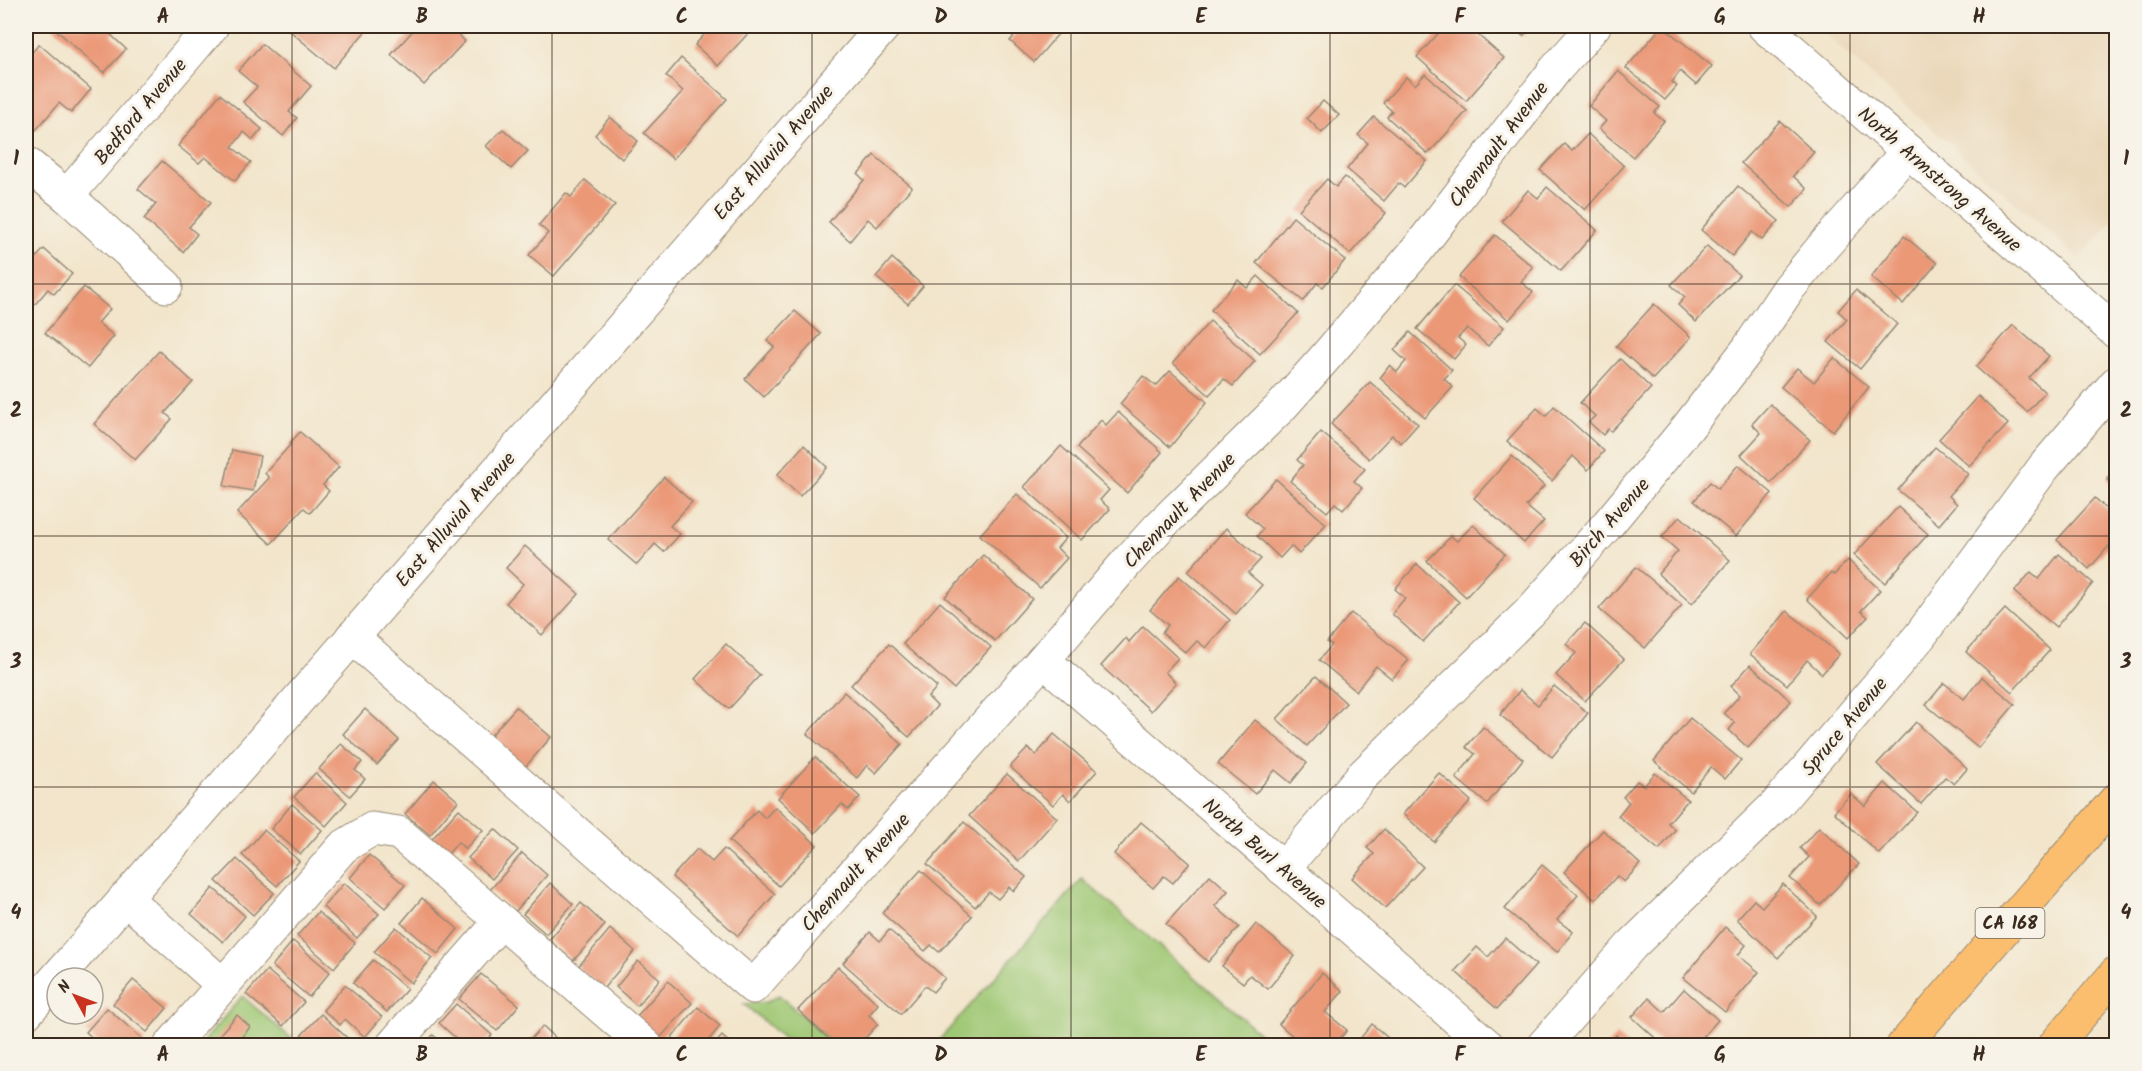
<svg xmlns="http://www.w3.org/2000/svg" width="2142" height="1071" viewBox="0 0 2142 1071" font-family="Kalam,sans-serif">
	<rect width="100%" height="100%" fill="#f7f3e8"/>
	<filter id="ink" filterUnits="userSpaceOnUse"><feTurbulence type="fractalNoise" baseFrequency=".0167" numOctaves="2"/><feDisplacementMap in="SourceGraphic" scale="12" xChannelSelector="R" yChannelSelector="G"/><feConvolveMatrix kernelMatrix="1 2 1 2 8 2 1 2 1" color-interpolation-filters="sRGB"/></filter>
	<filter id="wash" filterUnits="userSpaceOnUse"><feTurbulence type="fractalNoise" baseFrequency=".008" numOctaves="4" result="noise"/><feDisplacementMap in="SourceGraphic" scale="24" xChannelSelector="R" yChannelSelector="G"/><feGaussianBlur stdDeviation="1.35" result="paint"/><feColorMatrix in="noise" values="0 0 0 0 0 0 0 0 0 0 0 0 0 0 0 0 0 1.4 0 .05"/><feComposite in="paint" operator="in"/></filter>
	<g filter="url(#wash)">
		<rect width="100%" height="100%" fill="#f2e5cb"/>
		<path fill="#ebd8ba" d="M1822 26H2116V217L2079 259 1819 29Z"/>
		<g fill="#9ec773" stroke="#6c7848" stroke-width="1.5">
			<path d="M1082 879 1273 1045H935Z"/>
			<path d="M779 995 835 1045H791L744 1004 767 1002Z"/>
			<path d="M242 996 299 1045 200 1046Z"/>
		</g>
		<g id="blocks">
			<g fill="#eb9877">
				<path d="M52 26H120L111 35 126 49 104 73Z"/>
				<path d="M284 26H370L334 68Z"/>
				<path d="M417 26H448L465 41 424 85 391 55Z"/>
				<path d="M712 26H755L718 66 695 45Z"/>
				<path d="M1023 26H1065L1034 62 1010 41Z"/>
				<path d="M1445 26H1468L1504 58 1466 101 1417 57Z"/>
				<path d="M1511 26H1532L1523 36Z"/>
				<path d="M1662 26 1712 66 1696 85 1680 71 1672 82 1677 86 1665 100 1626 68Z"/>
				<path d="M39 44 91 89 71 113 59 103 36 130 26 121V75L30 71 26 67V60Z"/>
				<path d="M262 44 311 86 289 112 297 118 283 136 243 102 257 87 238 71Z"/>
				<path d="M681 58 727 99 673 159 644 133 683 91 666 76Z"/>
				<path d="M1618 71 1660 107 1654 113 1664 121 1633 157 1599 129 1606 121 1589 106Z"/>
				<path d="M1425 74 1467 111 1428 154 1387 117 1392 111 1383 103 1406 77 1415 85Z"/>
				<path d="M220 94 262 129 253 140 244 132 232 147 251 162 235 181 205 157 199 163 178 146Z"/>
				<path d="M1323 101 1339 115 1322 133 1307 118Z"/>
				<path d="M610 117 638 141 622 159 595 135Z"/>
				<path d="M1374 117 1427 161 1404 188 1399 183 1384 201 1347 169 1368 143 1358 135Z"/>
				<path d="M1780 121 1814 152 1793 176 1807 189 1791 207 1741 163Z"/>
				<path d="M503 129 528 151 511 169 486 146Z"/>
				<path d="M1588 134 1624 166 1585 210 1540 170 1564 144 1572 151Z"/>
				<path d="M874 155 912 187 877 227 868 219 850 241 829 222 864 180 858 174Z"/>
				<path d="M162 161 211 202 189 227 197 234 183 252 144 219 156 204 138 189Z"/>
				<path d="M1345 177 1386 213 1350 254 1299 210 1327 179 1336 187Z"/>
				<path d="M585 180 615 205 554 276 529 255 548 233 539 225 566 193 571 197Z"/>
				<path d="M1738 186 1779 221 1762 240 1752 232 1732 256 1701 230Z"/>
				<path d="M1547 187 1597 230 1561 271 1502 221 1528 190 1538 198Z"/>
				<path d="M1293 217 1345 260 1323 287 1317 283 1303 301 1256 263Z"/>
				<path d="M1495 235 1533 267 1521 282 1533 292 1509 320 1459 277Z"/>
				<path d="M1904 236 1937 263 1903 304 1871 277Z"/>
				<path d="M1707 246 1739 275 1696 322 1678 305 1685 297 1671 285Z"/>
				<path d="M44 249 72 274 54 294 48 289 26 315V255L33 261Z"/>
				<path d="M892 258 923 286 908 304 876 277Z"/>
				<path d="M1258 276 1298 313 1260 354 1211 310 1238 280 1247 288Z"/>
				<path d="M1454 285 1504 327 1488 346 1467 328 1458 338 1466 345 1454 359 1417 329Z"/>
				<path d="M84 287 110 309 98 323 114 336 88 368 45 333Z"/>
				<path d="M1856 290 1897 324 1860 369 1828 342 1847 319 1838 311Z"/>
				<path d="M1654 304 1691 337 1653 379 1616 346Z"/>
				<path d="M795 311 821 334 764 397 745 379 774 347 767 341Z"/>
				<path d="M1210 321 1255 361 1233 386 1224 379 1209 395 1173 363Z"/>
				<path d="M2013 325 2049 356 2029 378 2045 392 2027 412 1976 367Z"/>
				<path d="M1410 332 1452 370 1444 379 1453 387 1425 418 1380 378 1390 365 1397 372 1406 361 1394 350Z"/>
				<path d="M159 351 193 382 165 413 172 419 135 460 94 424Z"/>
				<path d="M1834 358 1869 387 1833 431 1781 387 1797 368 1814 382Z"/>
				<path d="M1620 359 1651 388 1611 431 1608 429 1603 435 1589 422 1595 416 1580 403Z"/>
				<path d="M1170 371 1207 402 1170 447 1120 404 1143 376 1156 386Z"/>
				<path d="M1370 382 1418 424 1401 443 1392 435 1369 459 1331 424Z"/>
				<path d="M1978 396 2008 424 1969 466 1939 439Z"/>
				<path d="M1770 404 1810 440 1771 483 1741 455 1761 433 1752 424Z"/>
				<path d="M1554 406 1604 451 1588 470 1573 456 1552 481 1507 441 1537 408 1546 416Z"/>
				<path d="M1118 412 1162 452 1127 493 1077 448 1101 420 1106 425Z"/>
				<path d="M300 432 339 467 323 485 329 491 310 513 304 508 271 544 237 513 269 478 265 473 291 444 290 443Z"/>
				<path d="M1321 432 1365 469 1354 481 1362 488 1343 510 1335 503 1327 512 1290 481 1303 465 1297 460Z"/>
				<path d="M804 445 827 467 800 496 777 475Z"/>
				<path d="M1061 446 1109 490 1100 500 1110 509 1082 540 1024 487Z"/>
				<path d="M1935 447 1968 474 1949 496 1957 504 1939 525 1898 490Z"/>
				<path d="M232 450 260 456 253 491 224 486Z"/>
				<path d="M1512 456 1544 486 1526 506 1544 521 1524 543 1474 498Z"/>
				<path d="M1738 465 1772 493 1736 536 1694 501 1710 482 1718 489Z"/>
				<path d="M2116 467V487L2107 479Z"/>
				<path d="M664 477 692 502 670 526 680 534 664 552 655 544 637 565 608 540Z"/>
				<path d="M1276 479 1326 524 1299 554 1291 546 1280 558 1257 536 1263 529 1245 513Z"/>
				<path d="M1017 494 1066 538 1057 548 1067 558 1040 588 980 535Z"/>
				<path d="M2095 498 2116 518V538L2089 569 2057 540Z"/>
				<path d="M1898 507 1928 534 1885 583 1854 555Z"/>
				<path d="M1680 516 1730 560 1692 604 1658 574 1678 551 1662 537Z"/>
				<path d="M1473 525 1505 554 1466 597 1427 561 1451 536 1457 541Z"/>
				<path d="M1226 528 1261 559 1248 573 1262 585 1236 614 1188 571Z"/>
				<path d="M525 546 579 594 542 635 506 603 523 584 506 568Z"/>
				<path d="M2059 554 2093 583 2056 627 2014 592 2031 572 2039 579Z"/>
				<path d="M983 555 1032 599 995 641 945 597Z"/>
				<path d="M1848 560 1880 590 1861 611 1868 617 1848 638 1807 599 1831 573 1834 575Z"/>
				<path d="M1417 564 1459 602 1423 642 1392 614 1405 598 1395 589Z"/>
				<path d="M1636 567 1682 605 1645 648 1599 609Z"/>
				<path d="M1179 576 1230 620 1206 648 1197 641 1186 653 1162 633 1168 625 1150 610Z"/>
				<path d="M940 602 991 647 954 689 903 644Z"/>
				<path d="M2005 609 2050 650 2012 692 1966 652Z"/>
				<path d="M1787 611 1839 654 1822 674 1807 660 1787 685 1750 654Z"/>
				<path d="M1351 613 1409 660 1392 679 1376 666 1356 691 1319 660 1332 645 1327 642Z"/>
				<path d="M1585 623 1624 659 1585 701 1556 675 1576 653 1566 644Z"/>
				<path d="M1143 626 1178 658 1165 672 1176 683 1151 711 1101 666 1126 638 1129 642Z"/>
				<path d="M726 644 760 675 729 709 695 679Z"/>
				<path d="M889 644 937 687 928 697 937 706 909 737 851 685Z"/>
				<path d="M1750 665 1791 701 1748 748 1729 730 1735 723 1724 713 1740 695 1731 686Z"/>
				<path d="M1316 676 1346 703 1307 746 1277 719Z"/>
				<path d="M1982 677 2015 704 1978 748 1926 705 1944 683 1964 699Z"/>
				<path d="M1554 686 1588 713 1552 757 1500 715 1520 690 1538 705Z"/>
				<path d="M844 692 902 744 876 773 867 765 857 778 807 734Z"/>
				<path d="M516 707 551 737 522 771 486 741Z"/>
				<path d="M365 709 399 740 377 765 343 734Z"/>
				<path d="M1690 718 1741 760 1725 779 1711 767 1691 792 1654 761Z"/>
				<path d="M1255 720 1307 763 1291 783 1275 770 1255 794 1218 764Z"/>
				<path d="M1916 722 1967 769 1954 784 1945 777 1921 804 1877 764Z"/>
				<path d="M1483 727 1523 759 1487 804 1456 778 1475 754 1466 747Z"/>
				<path d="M1054 734 1097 771 1070 801 1063 794 1053 805 1010 767 1028 748 1036 755Z"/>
				<path d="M341 744 362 762 355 770 365 779 350 796 319 769Z"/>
				<path d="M815 757 860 797 848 810 842 804 815 833 778 798Z"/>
				<path d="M315 773 347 802 326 826 294 797Z"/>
				<path d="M1439 773 1471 801 1434 842 1403 814Z"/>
				<path d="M1655 773 1688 800 1668 823 1675 830 1659 850 1618 816 1629 802 1623 797 1637 781 1644 786Z"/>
				<path d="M1007 774 1057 818 1019 861 969 816Z"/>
				<path d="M434 780 458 801 430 835 405 814Z"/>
				<path d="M1885 783 1917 812 1879 854 1834 812 1851 794 1865 806Z"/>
				<path d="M292 804 322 830 301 854 271 829Z"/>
				<path d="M775 807 817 845 779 886 729 841 757 810 765 818Z"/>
				<path d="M459 809 483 830 465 849 458 842 448 854 432 839Z"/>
				<path d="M964 822 1026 877 1014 891 1009 887 998 899 989 892 975 907 927 864Z"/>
				<path d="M1141 822 1190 863 1173 883 1164 876 1153 888 1114 854Z"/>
				<path d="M1819 827 1859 864 1820 905 1790 878 1809 857 1800 848Z"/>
				<path d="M495 829 518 850 492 879 468 858Z"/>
				<path d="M1384 829 1423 867 1385 908 1352 878 1374 854 1367 848Z"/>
				<path d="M264 830 299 861 277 886 242 855Z"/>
				<path d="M1603 830 1640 864 1624 882 1617 876 1595 900 1564 872Z"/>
				<path d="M697 849 712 862 724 849 775 894 738 936 672 877Z"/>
				<path d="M522 853 547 875 515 912 490 890Z"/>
				<path d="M369 855 405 885 385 908 350 878Z"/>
				<path d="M237 859 274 893 253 915 216 881Z"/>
				<path d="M1542 865 1578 895 1557 920 1573 932 1557 952 1505 909Z"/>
				<path d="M921 870 972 916 939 952 931 945 925 951 882 913Z"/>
				<path d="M1210 875 1228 891 1215 906 1239 927 1208 962 1166 924Z"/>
				<path d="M344 883 379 914 357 938 323 907Z"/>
				<path d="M550 883 573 904 546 934 523 914Z"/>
				<path d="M1783 884 1817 916 1778 958 1737 919 1754 900 1762 907Z"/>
				<path d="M213 888 245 916 223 942 191 914Z"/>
				<path d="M422 898 458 929 438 954 401 923Z"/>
				<path d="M581 903 605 925 573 961 549 940Z"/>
				<path d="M318 912 355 943 334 968 297 936Z"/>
				<path d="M1256 924 1295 956 1268 989 1250 975 1243 983 1222 966Z"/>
				<path d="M396 927 432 958 411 983 374 952Z"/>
				<path d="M1725 927 1746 945 1738 955 1759 972 1725 1012 1683 978Z"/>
				<path d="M610 929 635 951 603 989 578 967Z"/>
				<path d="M889 930 945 978 933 992 925 986 901 1014 843 963 870 932 880 941Z"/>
				<path d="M1505 938 1536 965 1497 1009 1455 971 1477 947 1488 957Z"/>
				<path d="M293 941 330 972 309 997 272 966Z"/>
				<path d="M373 960 407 989 387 1012 353 983Z"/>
				<path d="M638 961 660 979 637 1006 616 987Z"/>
				<path d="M838 967 878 1004 869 1015 878 1024 858 1046H849L846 1042 843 1046H836L798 1010Z"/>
				<path d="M267 970 304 1002 283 1026 246 994Z"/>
				<path d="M1322 973 1343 991 1325 1012 1347 1030 1334 1046H1304L1279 1024Z"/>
				<path d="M481 974 519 1005 497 1031 459 999Z"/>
				<path d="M133 980 167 1008 147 1032 113 1004Z"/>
				<path d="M668 981 692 1003 659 1039 636 1017Z"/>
				<path d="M345 985 382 1017 365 1037 345 1019 340 1025 323 1010Z"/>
				<path d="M1684 989 1718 1020 1695 1046H1664L1632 1017 1649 998 1664 1012Z"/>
				<path d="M456 1004 492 1035 483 1046H457L460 1042 439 1023Z"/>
				<path d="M698 1007 720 1026 704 1046H682L672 1037Z"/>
				<path d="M107 1008 145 1041 141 1046H101L86 1032Z"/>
				<path d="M321 1014 356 1046H306L298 1039Z"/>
				<path d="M237 1015 250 1027 234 1046H217L213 1042Z"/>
				<path d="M1372 1024 1397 1046H1354Z"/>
				<path d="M543 1026 564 1046H524Z"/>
				<path d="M433 1035 446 1046H424Z"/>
				<path d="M1616 1035 1628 1046H1607Z"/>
				<path d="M722 1036 733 1046H713Z"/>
			</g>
		</g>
	</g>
	<g filter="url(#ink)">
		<use href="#blocks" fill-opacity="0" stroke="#968874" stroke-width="1.5"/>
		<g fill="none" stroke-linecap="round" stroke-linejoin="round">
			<defs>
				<g id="minor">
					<path d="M1764 26 2116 332"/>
					<path d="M26 163 67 196 166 286"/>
					<path d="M67 196 212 26"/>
					<path d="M352 637 753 987 1043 660 1127 562 1159 527 1281 407 1323 360 1418 249 1555 70 1594 26"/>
					<path d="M1043 660 1488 1046"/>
					<path d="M1283 869 1361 777 1530 612 1608 524 1688 427 1748 349 1789 288 1821 249 1908 151"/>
					<path d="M125 898 223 985"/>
					<path d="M26 1013 884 26"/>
					<path d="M170 1046 343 847 372 829 399 833 646 1046"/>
					<path d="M392 1046 501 921"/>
					<path d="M1543 1046 1631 946 1777 804 1920 636 2044 467 2116 383"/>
				</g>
				<g id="highway">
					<path d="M1903 1046 2116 800"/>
					<path d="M2054 1046 2116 973"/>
				</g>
			</defs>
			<use href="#minor" stroke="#968874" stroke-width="35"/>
			<use href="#highway" stroke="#968874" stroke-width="35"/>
			<use href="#minor" stroke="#fff" stroke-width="33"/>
			<use href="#highway" stroke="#fbbe6e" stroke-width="33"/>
		</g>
	</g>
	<path fill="none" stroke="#3b2a1e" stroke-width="1.5" stroke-opacity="0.55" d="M292 26V1046M552 26V1046M812 26V1046M1071 26V1046M1330 26V1046M1590 26V1046M1850 26V1046M26 284H2116M26 536H2116M26 787H2116"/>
	<g text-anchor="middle" stroke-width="6" stroke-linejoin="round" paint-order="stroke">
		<rect fill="#f7f3e8" stroke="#73665b" stroke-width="1.5" x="1975.5" y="908" width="69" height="30" rx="4.5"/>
		<g font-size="18" font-weight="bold" fill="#3b2a1e">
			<text x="2010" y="929">CA 168</text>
		</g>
		<g font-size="20" fill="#3b2a1e" stroke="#f7f3e8">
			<text transform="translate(140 111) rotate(-50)" y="7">Bedford Avenue</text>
			<text transform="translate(1498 144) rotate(-53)" y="7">Chennault Avenue</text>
			<text transform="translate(773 152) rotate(-49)" y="7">East Alluvial Avenue</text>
			<text transform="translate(1940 179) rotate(41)" y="7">North Armstrong Avenue</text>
			<text transform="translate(1179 510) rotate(-46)" y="7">Chennault Avenue</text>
			<text transform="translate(455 519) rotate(-49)" y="7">East Alluvial Avenue</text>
			<text transform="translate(1609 522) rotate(-49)" y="7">Birch Avenue</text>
			<text transform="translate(1844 726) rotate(-50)" y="7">Spruce Avenue</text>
			<text transform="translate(1265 853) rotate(41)" y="7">North Burl Avenue</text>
			<text transform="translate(855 872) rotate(-48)" y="7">Chennault Avenue</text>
		</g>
	</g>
	<rect width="2142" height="1071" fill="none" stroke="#f7f3e8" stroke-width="66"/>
	<g transform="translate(75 996) rotate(311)"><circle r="28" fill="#f7f3e8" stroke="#aca397" stroke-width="1.5"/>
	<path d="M0-4.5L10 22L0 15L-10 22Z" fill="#c8321e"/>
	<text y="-9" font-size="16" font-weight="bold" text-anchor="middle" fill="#3b2a1e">N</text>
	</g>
	<rect x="33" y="33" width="2076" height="1005" fill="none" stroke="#3b2a1e" stroke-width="2"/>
	<g font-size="20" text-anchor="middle" font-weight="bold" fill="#3b2a1e">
		<text x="163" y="23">A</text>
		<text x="422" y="23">B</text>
		<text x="682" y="23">C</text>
		<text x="941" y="23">D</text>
		<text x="1201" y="23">E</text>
		<text x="1460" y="23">F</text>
		<text x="1720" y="23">G</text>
		<text x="1979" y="23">H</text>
		<text x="16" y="165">1</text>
		<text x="2126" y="165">1</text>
		<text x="16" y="417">2</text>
		<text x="2126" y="417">2</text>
		<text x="16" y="668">3</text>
		<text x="2126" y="668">3</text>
		<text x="16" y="919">4</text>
		<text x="2126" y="919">4</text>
		<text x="163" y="1061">A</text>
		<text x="422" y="1061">B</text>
		<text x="682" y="1061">C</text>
		<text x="941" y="1061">D</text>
		<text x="1201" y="1061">E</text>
		<text x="1460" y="1061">F</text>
		<text x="1720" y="1061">G</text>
		<text x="1979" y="1061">H</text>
	</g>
</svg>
